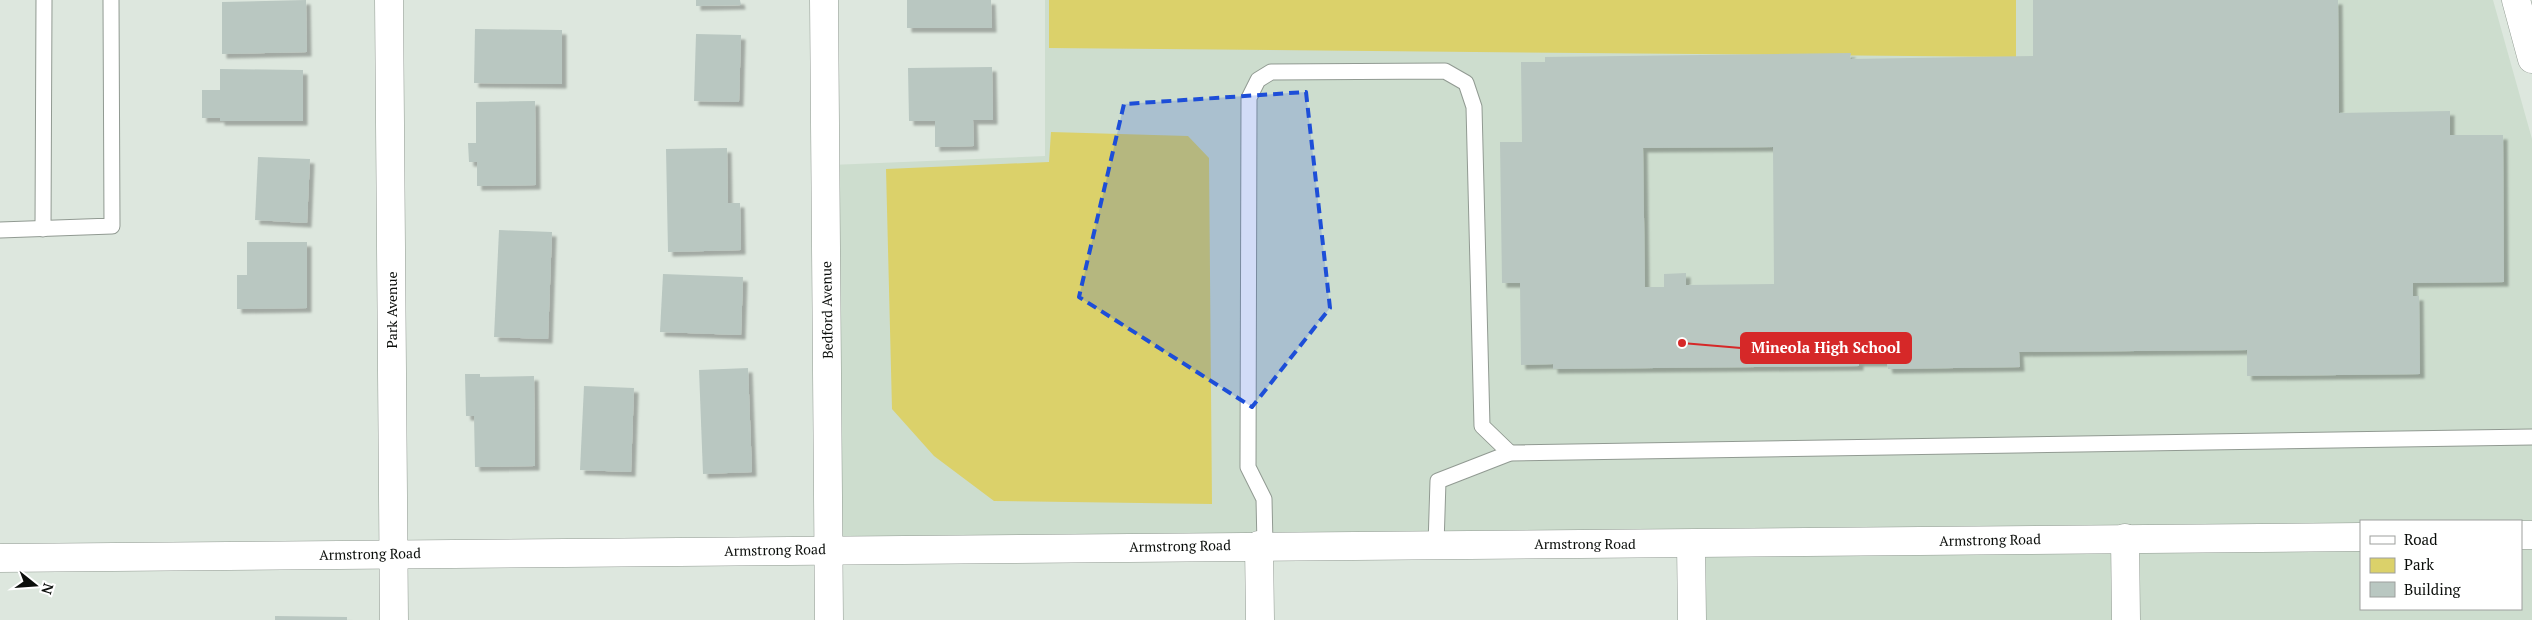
<svg xmlns="http://www.w3.org/2000/svg" width="2532" height="620" viewBox="0 0 2532 620" font-family="'PT Serif',serif">
	<defs>
		<filter id="shadow"><feDropShadow dx="4.5" dy="4.5" stdDeviation="1" flood-color="#0004"/></filter>
	</defs>
	<rect width="100%" height="100%" fill="#dde7de"/>
	<path fill="#cdddce" d="M1045 0H2493L2532 139V530H2521V521H2361V609H2521V535H2532V620H1692L1691 542H834L831 165 1045 156Z"/>
	<g fill="#dbd16a">
		<path d="M1049 0H2016V57L1049 48Z"/>
		<path d="M1051 132 1188 136 1209 158 1212 504 994 501 934 456 892 409 886 169 1049 162Z"/>
	</g>
	<g fill="#b9c7c1" fill-rule="evenodd" filter="url(#shadow)">
		<path d="M306 0 307 52 222 54V2Z"/>
		<path d="M696 0H740L741 5 696 6Z"/>
		<path d="M907 0H991L992 28H907Z"/>
		<path d="M2033 0H2338L2339 113 2450 111V135H2503L2504 282 2413 283V296H2419L2420 374 2247 376V350L2019 352 2020 367 1888 369 1887 362H1859V366L1553 369V364L1521 365 1520 283H1502L1500 142H1522L1521 62H1545V57L1851 53 1850 59 2033 56ZM1773 147 1774 284 1686 285V273L1664 274V287H1645L1643 148Z"/>
		<path d="M475 29 562 30V84L474 83Z"/>
		<path d="M696 34 741 35 739 102 694 101Z"/>
		<path d="M992 67 993 120H973L974 146 935 147V121H909L908 68Z"/>
		<path d="M220 69 303 70V121H220V118H202V90H220Z"/>
		<path d="M535 101 536 185 477 186V162H469L468 143H476V102Z"/>
		<path d="M727 148 728 203H740L741 250 668 252 666 149Z"/>
		<path d="M258 157 310 159 307 223 255 220Z"/>
		<path d="M499 230 552 232 548 339 494 337Z"/>
		<path d="M247 242H307V308L237 309V275H247Z"/>
		<path d="M663 274 743 277 741 335 660 332Z"/>
		<path d="M748 368 752 472 703 474 699 370Z"/>
		<path d="M465 374H480V377L534 376 535 466 475 467 474 416H466Z"/>
		<path d="M584 386 634 388 631 472 580 470Z"/>
		<path d="M275 616 347 617V620H275Z"/>
	</g>
	<g fill="none" stroke-linecap="round" stroke-linejoin="round">
		<defs>
			<g id="lane">
				<path d="M43 229 44 0"/>
				<path d="M0 230 112 226 111 0"/>
				<path d="M1265 545 1264 499 1248 467 1249 98 1258 80 1271 72 1445 71 1466 83 1474 107 1482 426 1510 453"/>
				<path d="M1436 545 1438 481 1510 453 2532 437"/>
			</g>
			<g id="street">
				<path d="M389 0 394 620"/>
				<path d="M824 0 829 620"/>
				<path d="M2516 0 2532 59"/>
				<path d="M2521 535H2532"/>
				<path d="M2125 538 2126 620"/>
				<path d="M1691 544 1692 620"/>
				<path d="M1259 545 1260 620"/>
				<path d="M0 558 2361 537"/>
			</g>
		</defs>
		<use href="#lane" stroke="#919a92" stroke-width="17"/>
		<use href="#street" stroke="#919a92" stroke-width="29"/>
		<use href="#lane" stroke="#fff" stroke-width="15"/>
		<use href="#street" stroke="#fff" stroke-width="28"/>
	</g>
	<path fill="#1d4ed8" fill-opacity="0.2" stroke="#1d4ed8" stroke-width="4" stroke-dasharray="10 6" stroke-linejoin="round" d="M1306 92 1330 308 1252 407 1079 297 1124 104Z"/>
	<g text-anchor="middle" stroke-width="5" stroke-linejoin="round" paint-order="stroke">
		<g font-size="14" fill="#0b0e0b" stroke="#fff">
			<text transform="translate(392 310) rotate(-90)" y="5">Park Avenue</text>
			<text transform="translate(827 310) rotate(-91)" y="5">Bedford Avenue</text>
			<text transform="translate(1990 540) rotate(-1)" y="5">Armstrong Road</text>
			<text x="1585" y="549">Armstrong Road</text>
			<text transform="translate(1180 546) rotate(-1)" y="5">Armstrong Road</text>
			<text transform="translate(775 550) rotate(-1)" y="5">Armstrong Road</text>
			<text transform="translate(370 554) rotate(-1)" y="5">Armstrong Road</text>
		</g>
	</g>
	<path fill="none" stroke="#d62828" stroke-width="2" d="M1682 343L1741 348"/>
	<circle fill="#d62828" stroke="#fff" stroke-width="2" cx="1682" cy="343" r="5"/>
	<rect fill="#d62828" stroke="#d62828" stroke-width="2" x="1741" y="333" width="170" height="30" rx="5"/>
	<g font-size="15" text-anchor="middle" font-weight="bold" fill="#fff">
		<text x="1826" y="353">Mineola High School</text>
	</g>
	<rect x="2360" y="520" width="162" height="90" fill="#ffffff" stroke="#9d9f9d"/>
	<rect x="2370" y="536" width="25" height="8" fill="#ffffff" stroke="#9d9f9d"/>
	<text x="2404" y="545" font-size="15" fill="#0b0e0b">Road</text>
	<rect x="2370" y="558" width="25" height="15" fill="#dbd16a" stroke="#9d9f9d"/>
	<text x="2404" y="570" font-size="15" fill="#0b0e0b">Park</text>
	<rect x="2370" y="582" width="25" height="15" fill="#b9c7c1" stroke="#9d9f9d"/>
	<text x="2404" y="595" font-size="15" fill="#0b0e0b">Building</text>
	<g transform="translate(35 585) rotate(107)" stroke="#ffffff" stroke-width="4" paint-order="stroke">
	<path d="M0-4L9 19L0 12L-9 19Z" fill="#0b0e0b"/>
	<text y="-8" font-size="14" font-weight="bold" text-anchor="middle" fill="#0b0e0b">N</text>
	</g>
</svg>
